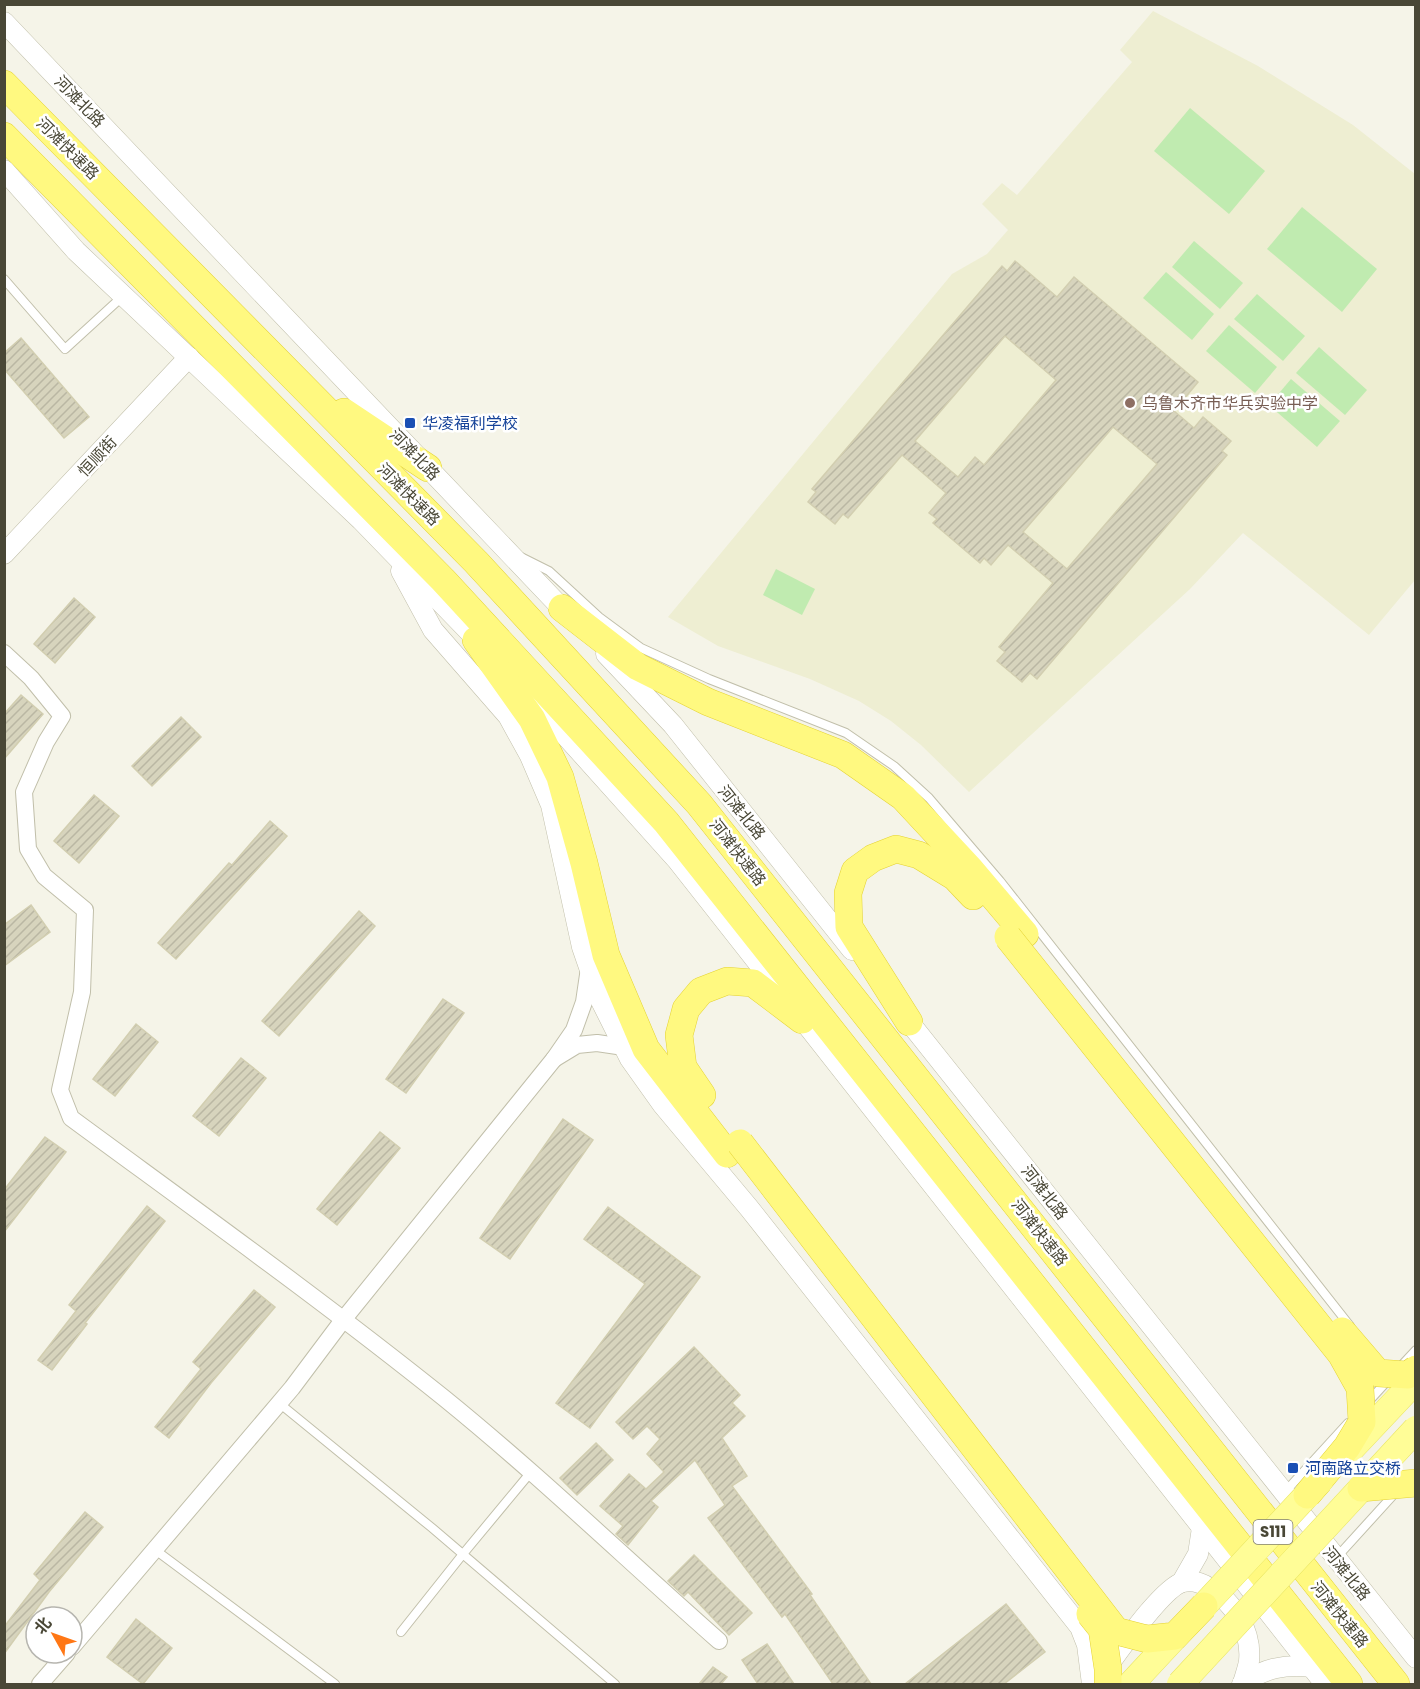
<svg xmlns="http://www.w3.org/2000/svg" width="1420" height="1689" viewBox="0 0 1420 1689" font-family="Poppins,'Noto Sans SC',sans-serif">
	<defs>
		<pattern id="building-hatch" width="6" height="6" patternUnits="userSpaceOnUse" patternTransform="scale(1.5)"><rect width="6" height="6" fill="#d7d4bd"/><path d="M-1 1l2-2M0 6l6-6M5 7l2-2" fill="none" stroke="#bab7a3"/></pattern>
	</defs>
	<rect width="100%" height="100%" fill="#f5f4e8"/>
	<path fill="#eeeed2" d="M1153 11 1258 66 1353 125 1415 174V580L1369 635 1243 533 1190 589 969 792 921 745 891 721 859 701 810 679 718 646 668 617 952 274 987 254 1008 230 982 204 1002 183 1017 195 1132 62 1120 50Z"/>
	<g fill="#c0ebb0">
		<path d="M1190 108 1265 171 1229 214 1154 151Z"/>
		<path d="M1302 207 1377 269 1342 312 1267 249Z"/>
		<path d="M1194 241 1243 283 1220 309 1172 267Z"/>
		<path d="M1166 272 1214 314 1192 340 1143 298Z"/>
		<path d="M1257 294 1305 336 1283 361 1234 319Z"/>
		<path d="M1229 325 1277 367 1255 393 1206 351Z"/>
		<path d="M1319 347 1367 390 1345 415 1296 373Z"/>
		<path d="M1291 379 1340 421 1317 447 1269 405Z"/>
		<path d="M776 569 815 589 802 615 763 595Z"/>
	</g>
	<g fill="url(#building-hatch)" stroke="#d2ceb0" stroke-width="1.5" fill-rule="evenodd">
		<path d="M1015 261 1057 297 1074 277 1198 382 1174 411 1194 428 1203 417 1231 441 1222 451 1227 455 1037 679 1030 673 1022 682 997 661 1005 652 999 647 1053 583 1008 545 991 565 984 558 980 563 933 523 937 519 929 513 946 493 902 455 848 518 843 514 835 524 808 502 816 492 812 489 1002 266 1007 271ZM1005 336 1056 380 984 465 975 457 958 477 915 441ZM1113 427 1157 464 1067 569 1023 532Z"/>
		<path d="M21 338 89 417 64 438 4 369V353Z"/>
		<path d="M74 598 95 617 55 663 34 644Z"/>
		<path d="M21 695 43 714 4 759V714Z"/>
		<path d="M181 717 201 737 152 786 132 766Z"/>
		<path d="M94 795 119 816 79 863 54 841Z"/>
		<path d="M270 821 287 836 176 959 158 943 229 863 232 865Z"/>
		<path d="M31 905 50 932 4 966V925Z"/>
		<path d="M359 911 375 926 279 1036 262 1021Z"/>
		<path d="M443 999 464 1013 406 1093 386 1079Z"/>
		<path d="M136 1024 158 1042 115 1096 93 1079Z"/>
		<path d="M241 1058 266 1078 219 1136 193 1116Z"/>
		<path d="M563 1119 593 1140 510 1259 480 1238Z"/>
		<path d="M380 1132 400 1148 337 1225 317 1209Z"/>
		<path d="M45 1137 66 1152 4 1232V1190Z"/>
		<path d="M147 1206 165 1221 85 1323 87 1324 52 1370 38 1360 76 1311 69 1305Z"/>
		<path d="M608 1207 700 1277 590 1428 556 1403 645 1284 584 1239Z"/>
		<path d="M254 1290 275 1307 211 1383 169 1438 155 1427 201 1369 193 1362Z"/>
		<path d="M694 1347 740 1395 732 1403 745 1416 722 1438 747 1476 732 1486 812 1594 810 1595 871 1684H833L785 1614 782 1617 708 1518 725 1505 695 1460 651 1501 658 1507 628 1545 616 1534 623 1526 600 1506 629 1474 646 1489 664 1472 647 1454 660 1439 647 1426 633 1439 616 1422Z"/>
		<path d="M596 1443 613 1460 577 1495 560 1478Z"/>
		<path d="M85 1512 103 1527 49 1592 4 1654V1627L40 1580 34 1574Z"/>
		<path d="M694 1555 752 1613 729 1635 688 1592 684 1596 668 1581Z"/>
		<path d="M1006 1604 1045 1652 1004 1684H905Z"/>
		<path d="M136 1619 172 1648 143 1684 107 1657Z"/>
		<path d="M767 1644 794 1684H758L742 1660Z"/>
		<path d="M713 1667 727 1677 721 1684H699Z"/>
	</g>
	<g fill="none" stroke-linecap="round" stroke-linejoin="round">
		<defs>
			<g id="service">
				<path d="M4 279 65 349 123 296"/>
				<path d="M521 557 549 571 599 617 641 648 709 679 846 733 894 766 929 798 1000 881 1350 1326"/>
				<path d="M1402 1365 1416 1350"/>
				<path d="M279 1403 431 1527 615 1684"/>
				<path d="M1367 1403 1389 1379"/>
				<path d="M1284 1493 1348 1423"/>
				<path d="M154 1549 335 1684"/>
				<path d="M1336 1558 1396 1492"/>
				<path d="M401 1632 463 1554 531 1472"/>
			</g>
			<g id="minor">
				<path d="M4 653 31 678 62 716 46 742 24 792 28 849 44 876 85 910 82 992 60 1090 71 1118C196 1210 323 1301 444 1398 539 1475 627 1560 719 1641"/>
				<path d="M589 968 584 1002 574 1030 554 1059 577 1045 597 1043 624 1047"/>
				<path d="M72 1647 292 1388 343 1320 554 1059"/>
				<path d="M40 1684 67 1653"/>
			</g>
			<g id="tertiary">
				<path d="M4 22 571 618"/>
				<path d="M4 170 76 251 361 520 485 648"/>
				<path d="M4 554 189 357"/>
				<path d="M401 571 433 630 508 716 530 756 551 805 582 947 600 999 630 1059 662 1104 749 1208 1080 1627 1087 1645 1092 1684"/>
				<path d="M606 654 673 725 852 950"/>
				<path d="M520 685 677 860 1325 1684"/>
				<path d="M902 1013 1416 1658"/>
				<path d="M1182 1582 1198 1554 1202 1528"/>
				<path d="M1104 1671C1119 1651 1162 1588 1183 1582 1193 1580 1202 1583 1209 1588 1234 1602 1252 1631 1249 1661 1248 1668 1245 1676 1243 1683"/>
				<path d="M1242 1684C1264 1668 1285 1664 1312 1667"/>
			</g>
			<g id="trunk">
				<path d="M4 84 476 562 699 804 1396 1684"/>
				<path d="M4 136 443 580 666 822 1349 1684"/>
				<path d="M344 412 428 468"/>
				<path d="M562 608 638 667 708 702 843 755 903 797 970 869 1025 934"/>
				<path d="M476 640 532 719 560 777 584 863 606 955 646 1049 727 1154"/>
				<path d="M909 1022 849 927 848 893 855 871 873 858 896 849 919 855 955 877 973 896"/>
				<path d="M702 1095 683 1067 679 1035 686 1009 701 991 727 981 753 983 802 1020"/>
			</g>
		</defs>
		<use href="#service" stroke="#c1bfaa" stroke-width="10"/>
		<use href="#minor" stroke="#c1bfaa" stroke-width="18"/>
		<use href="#tertiary" stroke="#c1bfaa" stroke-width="21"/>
		<use href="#trunk" stroke="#e4d233" stroke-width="28"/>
		<use href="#service" stroke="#fff" stroke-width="8"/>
		<use href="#minor" stroke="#fff" stroke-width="16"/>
		<use href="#tertiary" stroke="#fff" stroke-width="20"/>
		<use href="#trunk" stroke="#fff980" stroke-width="27"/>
		<defs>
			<g id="primary-bridge">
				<path d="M1352 1448 1416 1380"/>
				<path d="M1131 1684 1320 1481"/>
				<path d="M1180 1684 1416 1429"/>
			</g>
			<g id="trunk-bridge">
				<path d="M1008 937 1341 1354 1360 1388 1362 1422 1347 1447 1307 1495"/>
				<path d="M740 1143 1116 1631 1147 1639 1175 1636 1204 1606"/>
				<path d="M1342 1331 1378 1373 1408 1375 1416 1369"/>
				<path d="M1361 1488 1416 1483"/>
				<path d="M1090 1614 1102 1629 1108 1669V1684"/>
			</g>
		</defs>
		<use href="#primary-bridge" stroke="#e9e562" stroke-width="27" stroke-linecap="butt"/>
		<use href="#trunk-bridge" stroke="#e4d233" stroke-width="28" stroke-linecap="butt"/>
		<use href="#primary-bridge" stroke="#fffd97" stroke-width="26"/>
		<use href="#trunk-bridge" stroke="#fff980" stroke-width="27"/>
	</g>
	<circle fill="#8d6e63" stroke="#fff" stroke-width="2" cx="1130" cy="403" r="6"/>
	<g fill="#1a4fb4" stroke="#fff" stroke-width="2">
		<rect x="404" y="417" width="12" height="12" rx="3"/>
		<rect x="1287" y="1462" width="12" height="12" rx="3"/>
	</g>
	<g text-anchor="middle" stroke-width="5" stroke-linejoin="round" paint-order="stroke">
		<rect fill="#fff" stroke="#807e72" stroke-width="1.5" x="1253.5" y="1520" width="39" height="24" rx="4.5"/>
		<g font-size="15" font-weight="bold" fill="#494736">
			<text x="1273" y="1537">S111</text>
		</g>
		<g font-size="16" fill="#494736" stroke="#fff">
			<text transform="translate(80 101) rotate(46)" y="6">河滩北路</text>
			<text transform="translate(68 148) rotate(45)" y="6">河滩快速路</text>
			<text transform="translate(415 454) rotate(46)" y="6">河滩北路</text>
			<text transform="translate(97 456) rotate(-47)" y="6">恒顺街</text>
			<text transform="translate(409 494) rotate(45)" y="6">河滩快速路</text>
			<text transform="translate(742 812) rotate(51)" y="6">河滩北路</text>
			<text transform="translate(738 852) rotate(52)" y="6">河滩快速路</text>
			<text transform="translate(1045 1192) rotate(52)" y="6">河滩北路</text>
			<text transform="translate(1040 1232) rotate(52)" y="6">河滩快速路</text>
			<text transform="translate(1347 1573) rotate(51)" y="6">河滩北路</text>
			<text transform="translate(1340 1614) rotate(51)" y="6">河滩快速路</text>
		</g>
		<g font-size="16" fill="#785e54" stroke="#fff" text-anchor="start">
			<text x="1142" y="409">乌鲁木齐市华兵实验中学</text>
		</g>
		<g font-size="16" fill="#164399" stroke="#fff" text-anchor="start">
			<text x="422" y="429">华凌福利学校</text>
			<text x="1305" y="1474">河南路立交桥</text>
		</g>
	</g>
	<rect width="1420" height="1689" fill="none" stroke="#494736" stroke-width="12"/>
	<g transform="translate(54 1635) rotate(310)"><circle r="28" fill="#ffffff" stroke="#b6b5af" stroke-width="1.5"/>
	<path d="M0-4.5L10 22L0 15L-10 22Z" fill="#ff7715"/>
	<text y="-9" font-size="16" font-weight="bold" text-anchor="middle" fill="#494736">北</text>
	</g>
</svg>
